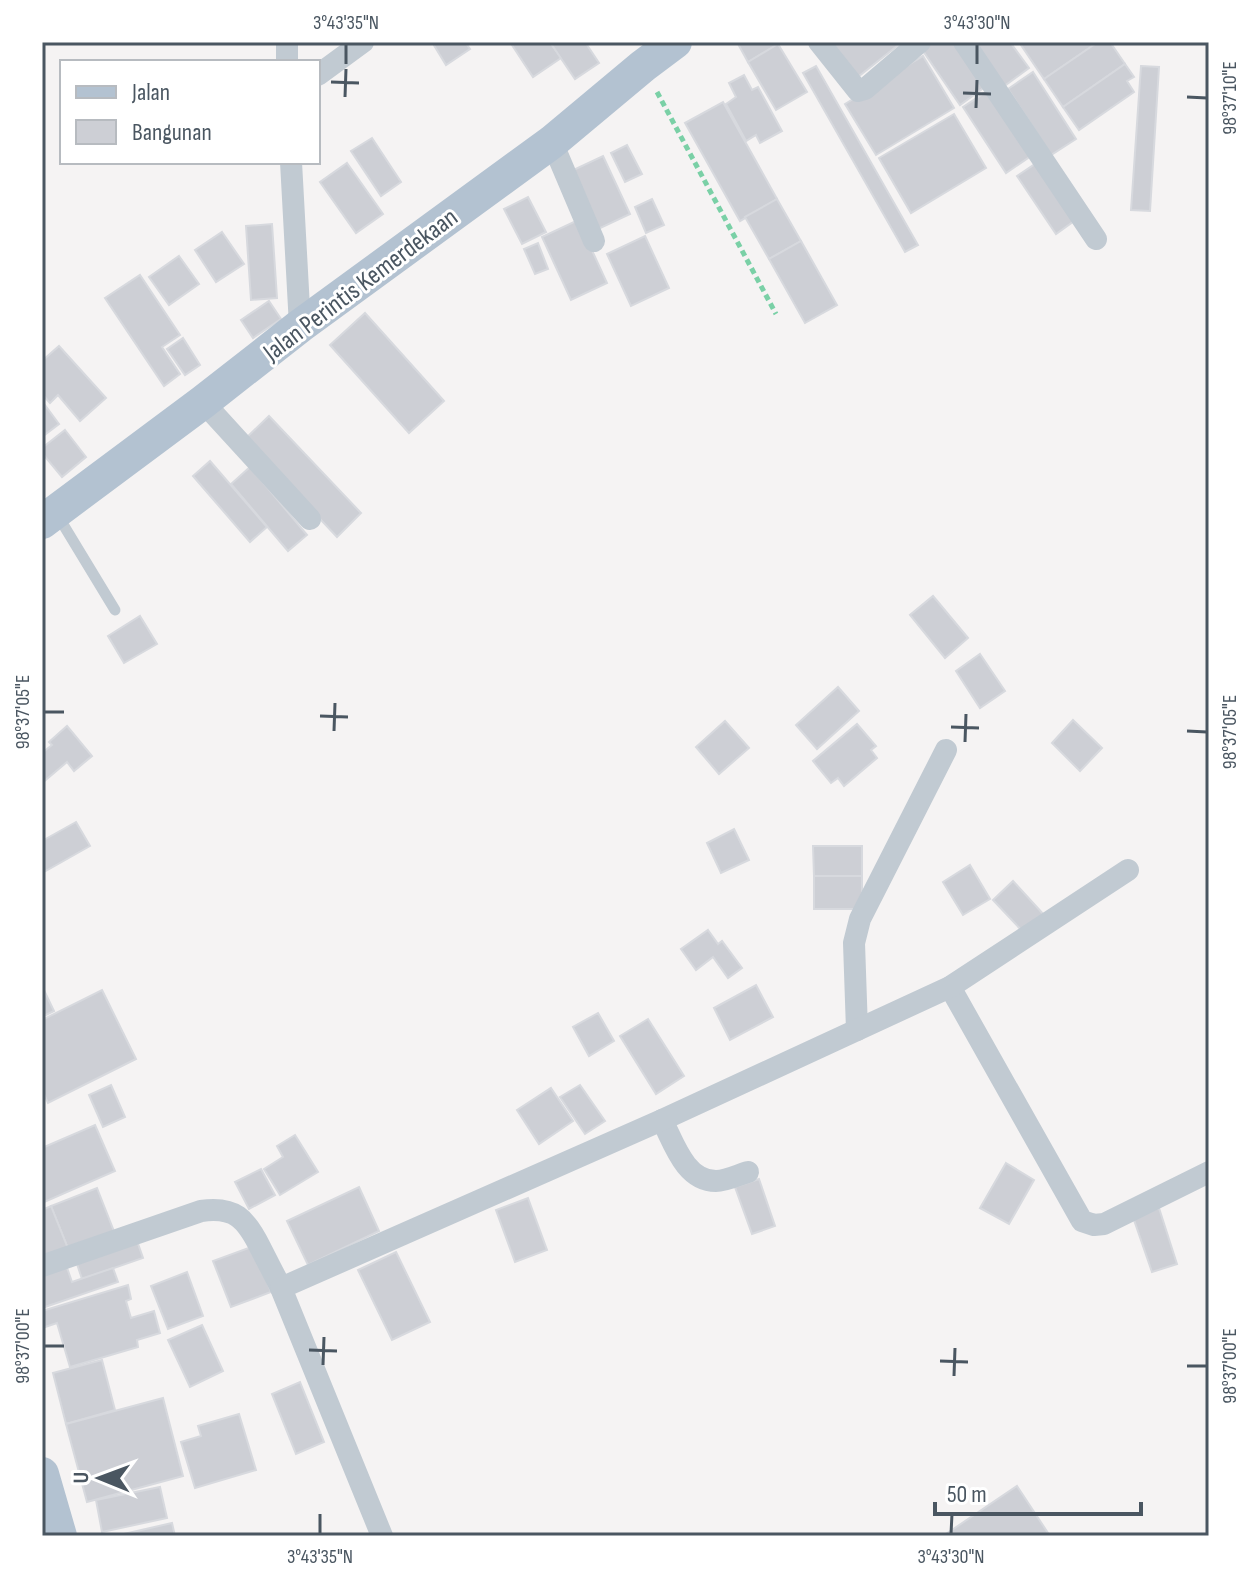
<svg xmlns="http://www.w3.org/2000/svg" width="1251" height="1578" viewBox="0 0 1251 1578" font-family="'Sofia Sans Condensed',sans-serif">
	<rect width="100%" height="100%" fill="#f5f3f3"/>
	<g fill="#cdcfd5" stroke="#d7d9de" stroke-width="2">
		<path d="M432 42H465L470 49 446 65Z"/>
		<path d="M510 42H550L561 58 533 77Z"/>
		<path d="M550 42H585L599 63 575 79Z"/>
		<path d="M737 42H777L778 44 748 62Z"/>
		<path d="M824 42H902L854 80Z"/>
		<path d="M924 42H961L989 84 960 105 919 45Z"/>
		<path d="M971 42H1010L1029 68 1003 87Z"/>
		<path d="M1026 42H1098L1044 79 1021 45Z"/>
		<path d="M1098 42H1110L1125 64 1063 107 1044 79Z"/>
		<path d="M778 44 807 92 776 110 748 62Z"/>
		<path d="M923 56 954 108 876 155 845 104Z"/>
		<path d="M1125 64 1134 77 1127 81 1134 92 1079 130 1063 107Z"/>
		<path d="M816 66 918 245 905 252 803 73Z"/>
		<path d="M1141 66 1159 67 1150 211 1131 210Z"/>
		<path d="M1033 72 1076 139 1051 155 1008 89Z"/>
		<path d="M744 75 752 90 758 87 782 131 760 143 756 135 746 141 726 104 736 97 729 83Z"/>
		<path d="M992 88 1034 154 1006 173 963 107Z"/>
		<path d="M723 102 777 199 740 221 685 123Z"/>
		<path d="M954 114 986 168 911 213 879 158Z"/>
		<path d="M372 138 401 182 381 196 351 151Z"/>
		<path d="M627 145 642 174 625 182 611 153Z"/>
		<path d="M603 156 630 214 594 231 567 173Z"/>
		<path d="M1038 162 1077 219 1056 234 1017 176Z"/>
		<path d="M347 163 383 214 356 233 320 182Z"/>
		<path d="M528 197 546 232 522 244 504 209Z"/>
		<path d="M652 199 664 225 646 233 635 207Z"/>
		<path d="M777 199 801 241 769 259 745 217Z"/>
		<path d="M578 220 607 283 571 300 542 237Z"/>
		<path d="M272 224 277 298 251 300 246 226Z"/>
		<path d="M222 232 244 264 216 282 195 250Z"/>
		<path d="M645 236 669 288 631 306 607 254Z"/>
		<path d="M801 241 837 305 805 323 769 259Z"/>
		<path d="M538 243 548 269 535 274 524 249Z"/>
		<path d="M179 256 199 284 169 305 149 277Z"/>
		<path d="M140 275 180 335 162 347 180 374 164 386 105 298Z"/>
		<path d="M269 301 281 319 253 338 241 320Z"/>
		<path d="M365 313 444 401 409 433 330 345Z"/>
		<path d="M183 338 200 365 185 375 167 349Z"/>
		<path d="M59 346 106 398 80 421 58 395 50 403 42 394V361Z"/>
		<path d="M42 401 59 424 42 437Z"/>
		<path d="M269 416 361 513 337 537 245 439Z"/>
		<path d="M65 430 86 457 62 477 42 453V448Z"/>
		<path d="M210 461 267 527 250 542 193 476Z"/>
		<path d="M250 467 307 535 288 551 231 484Z"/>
		<path d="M933 596 968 638 945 658 910 615Z"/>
		<path d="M140 616 157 644 124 663 108 636Z"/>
		<path d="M980 654 1005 691 980 708 956 671Z"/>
		<path d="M838 687 859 711 817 749 796 725Z"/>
		<path d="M1073 720 1102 748 1080 771 1052 743Z"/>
		<path d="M725 721 749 748 719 774 696 747Z"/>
		<path d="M857 724 876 746 871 750 877 758 844 786 838 778 831 783 813 761Z"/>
		<path d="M67 726 92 756 74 771 67 762 42 783V753L52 745 49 742Z"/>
		<path d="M76 822 90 846 42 873V841Z"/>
		<path d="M734 829 749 860 721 873 707 843Z"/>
		<path d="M813 846H862V876H814Z"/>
		<path d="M970 865 990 899 963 915 943 882Z"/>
		<rect x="814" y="876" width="48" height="33"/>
		<path d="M1013 881 1045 916 1025 934 993 900Z"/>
		<path d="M708 930 718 944 722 941 742 968 728 978 713 957 696 970 681 949Z"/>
		<path d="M756 985 773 1017 730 1040 714 1008Z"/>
		<path d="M42 986 54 1011 42 1017Z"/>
		<path d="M102 990 136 1059 48 1103 42 1090V1020Z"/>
		<path d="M598 1013 614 1041 589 1056 573 1027Z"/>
		<path d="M648 1019 684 1076 656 1094 620 1036Z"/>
		<path d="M111 1085 125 1117 103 1127 89 1095Z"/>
		<path d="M580 1085 605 1121 585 1134 560 1097Z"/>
		<path d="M551 1088 573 1121 539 1144 517 1110Z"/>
		<path d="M95 1125 115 1171 42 1203V1148Z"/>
		<path d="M295 1135 318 1172 280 1195 264 1169 283 1157 277 1146Z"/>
		<path d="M1006 1163 1034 1180 1009 1224 980 1208Z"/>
		<path d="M261 1169 275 1195 249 1209 235 1182Z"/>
		<path d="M759 1179 775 1226 752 1234 735 1187Z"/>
		<path d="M359 1187 379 1231 308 1265 287 1221Z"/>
		<path d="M97 1188 115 1234 69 1251 51 1206Z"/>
		<path d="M528 1198 547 1250 515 1262 496 1210Z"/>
		<path d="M51 1206 69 1251 42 1262V1210Z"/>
		<path d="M1159 1208 1177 1264 1152 1272 1133 1217Z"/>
		<path d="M136 1238 143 1258 82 1279 75 1258Z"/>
		<path d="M254 1246 271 1292 231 1307 213 1261Z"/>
		<path d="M396 1252 430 1322 392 1340 358 1270Z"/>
		<path d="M65 1262 72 1282 113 1268 118 1282 42 1308V1270Z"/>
		<path d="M187 1272 203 1316 168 1329 151 1286Z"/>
		<path d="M128 1285 131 1299 126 1301 131 1318 154 1311 160 1333 137 1340 138 1347 70 1367 57 1323 42 1328V1311Z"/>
		<path d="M202 1325 223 1371 190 1387 168 1340Z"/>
		<path d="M102 1360 115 1410 66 1424 53 1373Z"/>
		<path d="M300 1382 324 1442 296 1454 272 1394Z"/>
		<path d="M163 1398 183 1476 87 1502 66 1424Z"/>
		<path d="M239 1414 256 1470 195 1488 181 1442 201 1436 198 1426Z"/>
		<path d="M1017 1486 1050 1536H943Z"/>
		<path d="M160 1487 167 1518 102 1532 96 1500Z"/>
		<path d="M172 1523 175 1536H115Z"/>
	</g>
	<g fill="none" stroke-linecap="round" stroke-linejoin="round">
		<path stroke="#7ad0a6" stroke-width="5" stroke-dasharray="6 4" stroke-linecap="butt" d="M657 92 776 314"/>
		<path stroke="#c1cad2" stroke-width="11" d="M58 516 115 610"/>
		<g stroke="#c1cad2" stroke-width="22">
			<path d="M819 42 858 91 865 89 920 42"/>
			<path d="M964 42 1096 239"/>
			<path d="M287 62V42"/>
			<path d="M318 75 363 42"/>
			<path d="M552 142 594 241"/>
			<path d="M291 162 300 326"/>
			<path d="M203 402 310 519"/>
			<path d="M950 987 1082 1221 1094 1225 1104 1224 1209 1172"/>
			<path d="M857 1030 854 943 860 919 946 750"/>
			<path d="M662 1120C674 1143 685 1181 716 1181 726 1181 738 1175 748 1172"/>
			<path d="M42 1266 201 1211C235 1206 246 1219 260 1247 267 1261 274 1274 281 1288"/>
			<path d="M382 1536 281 1288 662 1120 950 987 1128 870"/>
		</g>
		<g stroke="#b3c2d1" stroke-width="34">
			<path d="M42 522 203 402 300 326 552 142 643 66 675 42"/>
			<path d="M42 1474 60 1536"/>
		</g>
	</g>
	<path fill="none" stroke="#4a5661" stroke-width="3" d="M346 64V44M977 64V44M331 82 359 83M963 93 991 94M345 97 346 69M1187 97 1207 98M976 108 977 80M44 712H64M320 716 348 717M951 727 979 728M334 731 335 703M1187 731 1207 732M965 742 966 714M44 1346H64M309 1350 337 1351M940 1361 968 1362M323 1365 324 1337M1187 1366H1207M954 1376 955 1348M320 1534V1514M951 1534 952 1514"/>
	<g text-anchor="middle" stroke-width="6" stroke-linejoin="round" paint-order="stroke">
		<g font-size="26" fill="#4a5661" stroke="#fff">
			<text transform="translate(360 284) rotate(-37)" y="9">Jalan Perintis Kemerdekaan</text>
		</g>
	</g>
	<rect width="1251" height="1578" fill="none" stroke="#ffffff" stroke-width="88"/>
	<rect x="60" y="60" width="260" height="104" fill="#ffffff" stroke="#b7bbc0" stroke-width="2"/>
	<rect x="76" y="86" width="40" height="12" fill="#b3c2d1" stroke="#b7bbc0" stroke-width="2"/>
	<text x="132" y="100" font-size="24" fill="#4a5661">Jalan</text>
	<rect x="76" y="120" width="40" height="24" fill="#cdcfd5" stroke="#b7bbc0" stroke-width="2"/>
	<text x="132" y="140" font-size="24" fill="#4a5661">Bangunan</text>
	<g transform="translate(100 1478) rotate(271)" stroke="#ffffff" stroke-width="6" paint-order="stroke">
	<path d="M0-6L14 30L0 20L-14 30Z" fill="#4a5661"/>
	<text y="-12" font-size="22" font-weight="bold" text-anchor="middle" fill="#4a5661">U</text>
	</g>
	<path d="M935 1502v12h206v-12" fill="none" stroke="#4a5661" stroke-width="4"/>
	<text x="947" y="1502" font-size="24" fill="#4a5661" stroke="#ffffff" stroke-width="6" paint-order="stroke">50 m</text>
	<rect x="44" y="44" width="1163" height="1490" fill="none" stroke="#4a5661" stroke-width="3"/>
	<g font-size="20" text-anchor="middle" fill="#4a5661">
		<text x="346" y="29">3°43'35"N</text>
		<text x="977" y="29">3°43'30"N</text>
		<text transform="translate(1229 98) rotate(-90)" y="7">98°37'10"E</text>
		<text transform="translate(22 712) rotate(-90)" y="7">98°37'05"E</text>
		<text transform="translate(1229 732) rotate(-90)" y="7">98°37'05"E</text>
		<text transform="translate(22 1346) rotate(-90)" y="7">98°37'00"E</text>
		<text transform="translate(1229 1366) rotate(-90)" y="7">98°37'00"E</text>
		<text x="320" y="1563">3°43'35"N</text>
		<text x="951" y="1563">3°43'30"N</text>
	</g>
</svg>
